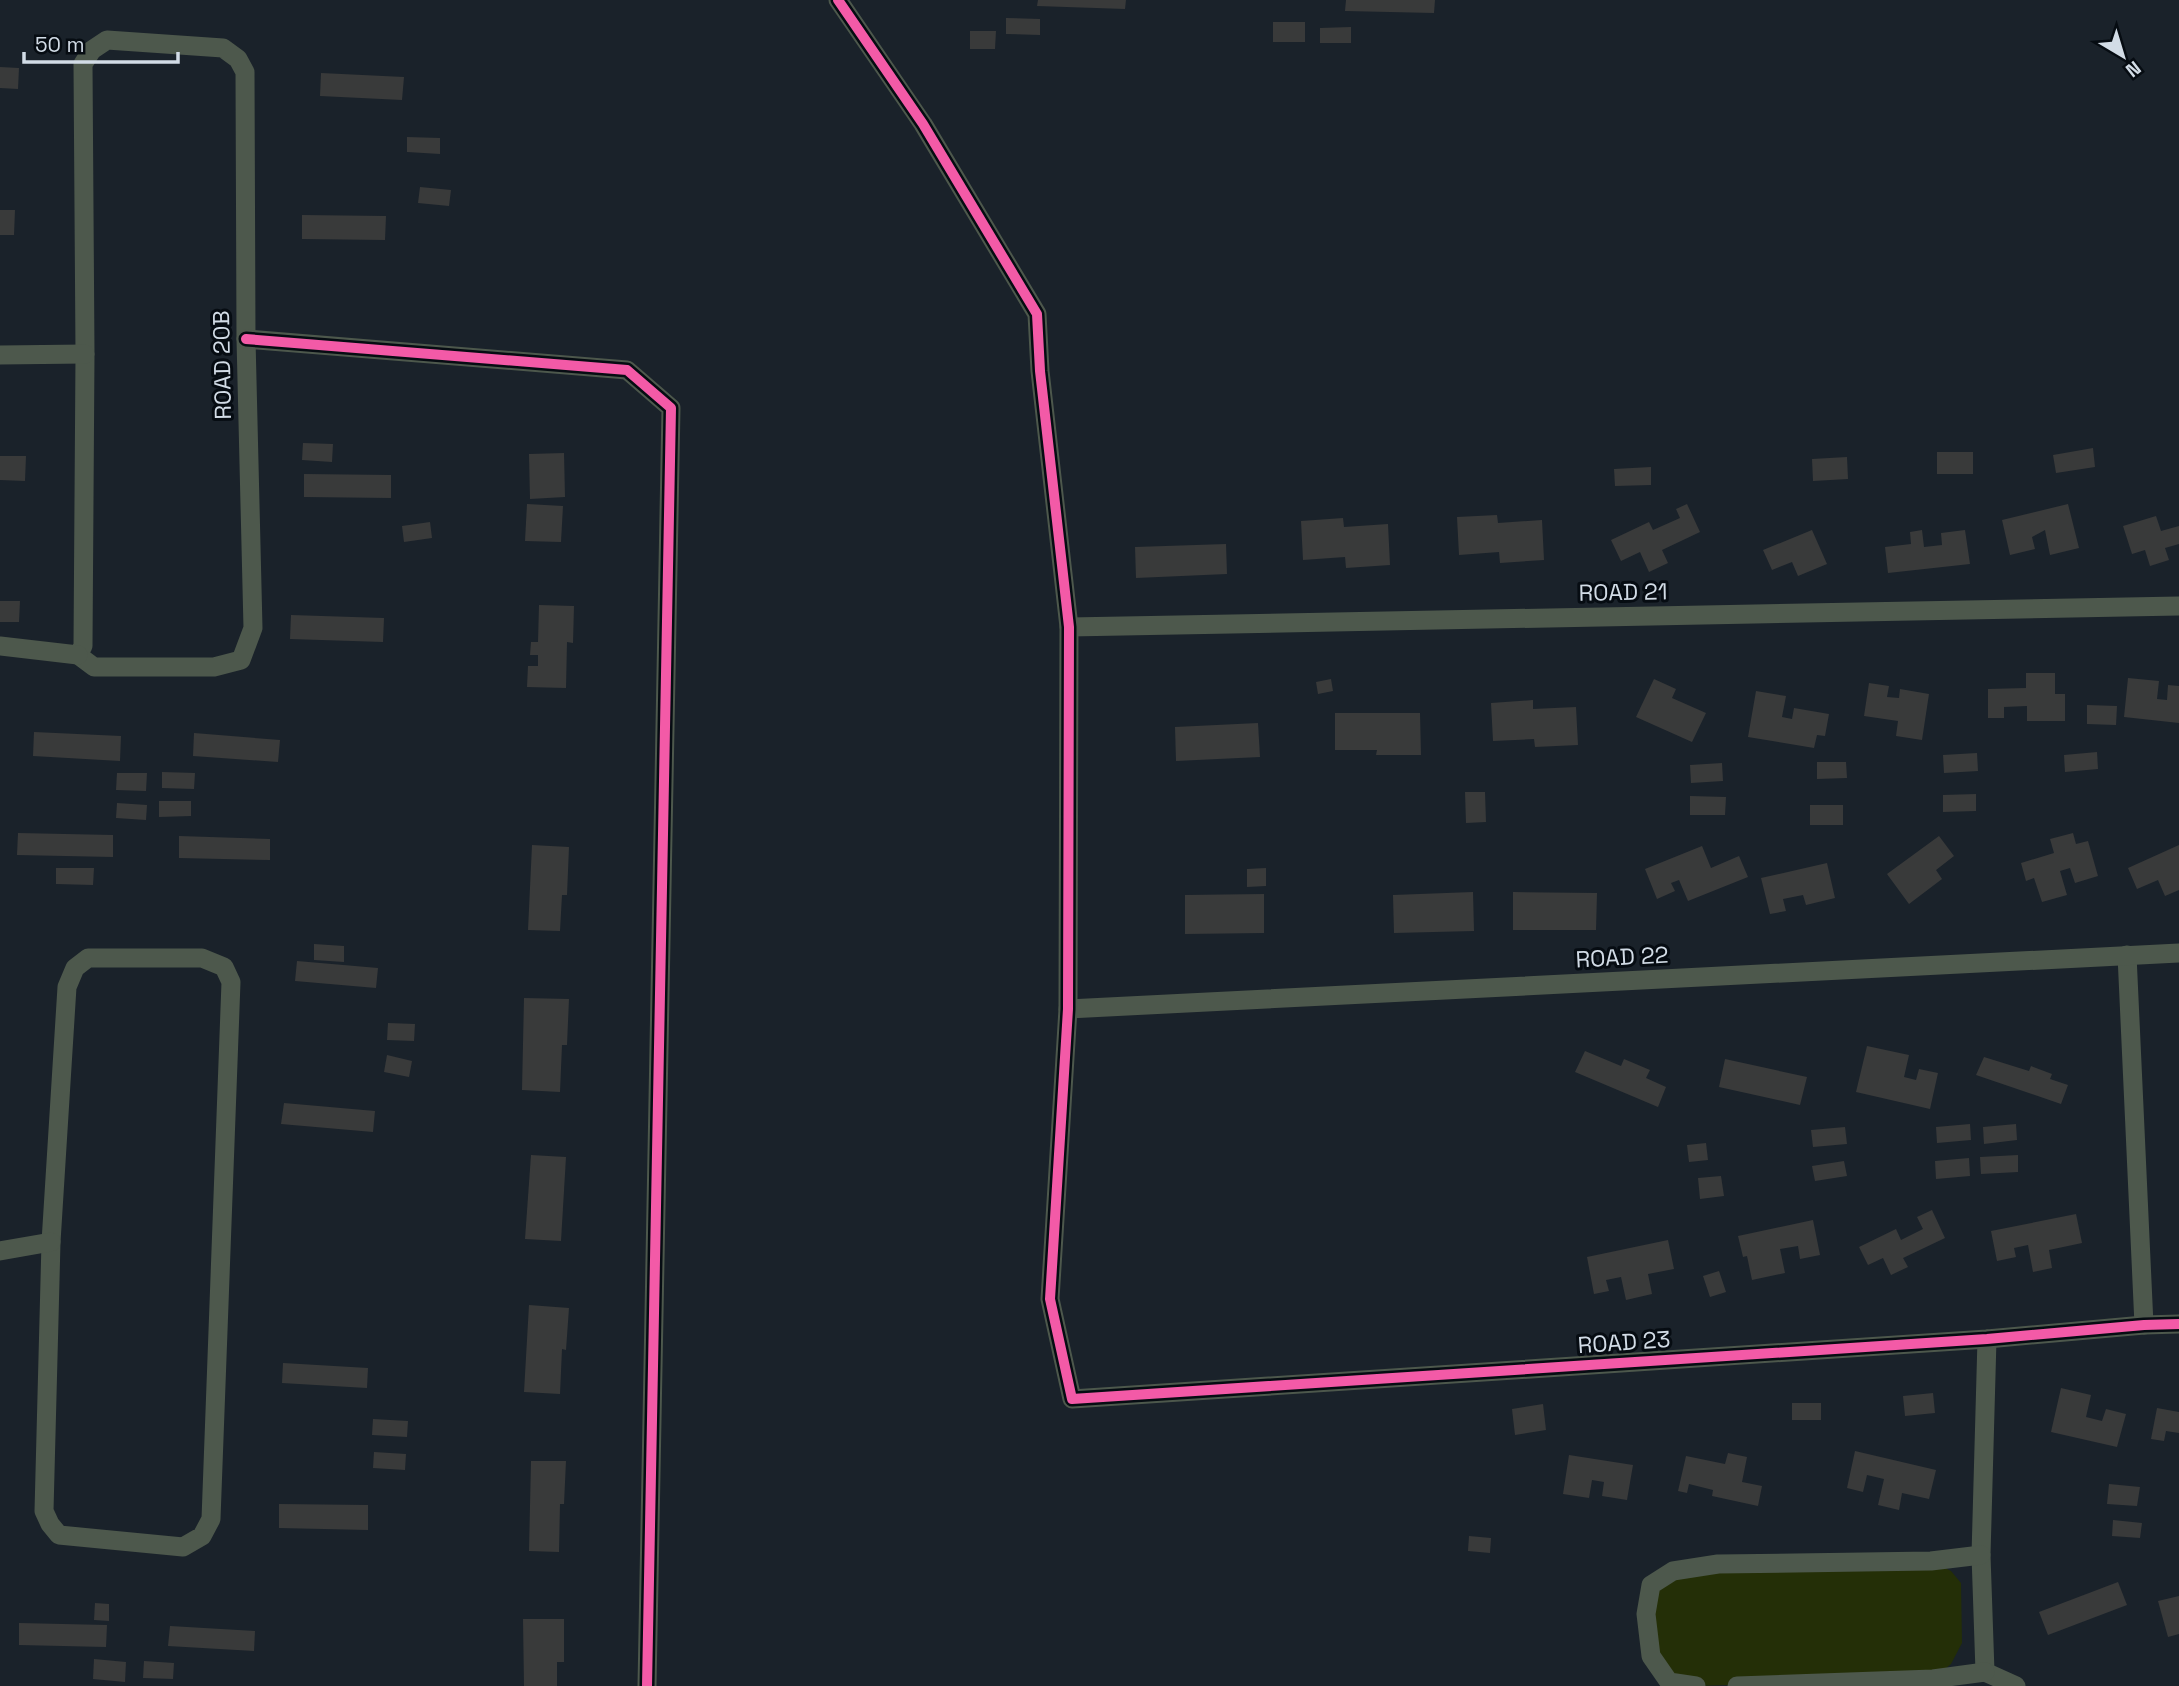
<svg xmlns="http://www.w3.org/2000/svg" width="2179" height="1686" viewBox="0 0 2179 1686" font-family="'Space Grotesk',sans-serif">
	<rect width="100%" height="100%" fill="#1a222a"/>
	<path fill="#242f07" d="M1931 1561 1951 1571 1961 1583 1962 1643 1951 1664 1933 1679 1696 1686 1669 1682 1651 1656V1585L1673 1571Z"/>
	<g fill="#393a3a">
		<path d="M1038 0H1126L1125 9 1037 6Z"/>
		<path d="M1346 0H1435L1434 13 1345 11Z"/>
		<path d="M1006 18 1040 19V35L1006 34Z"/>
		<rect x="1273" y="22" width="32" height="20"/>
		<path d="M1351 27V43H1320V28Z"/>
		<path d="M970 31H996L995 49H970Z"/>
		<path d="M0 67 19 68 18 89 0 88Z"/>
		<path d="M321 73 404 77 402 100 320 96Z"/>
		<path d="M407 137 440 138V154L407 152Z"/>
		<path d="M420 187 451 190 449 206 418 203Z"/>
		<path d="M0 210H15L14 235H0Z"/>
		<path d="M302 215 386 216 385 240 302 239Z"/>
		<path d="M303 443 333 444 332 462 302 460Z"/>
		<path d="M2093 448 2095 467 2056 473 2053 455Z"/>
		<rect x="1937" y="452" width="36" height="22"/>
		<path d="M564 453 565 497 530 499 529 454Z"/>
		<path d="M0 456H26L25 481 0 480Z"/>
		<path d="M1847 457 1848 479 1813 481 1812 459Z"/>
		<path d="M1651 467V485L1615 486 1614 469Z"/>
		<path d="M304 474 391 475V498L304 497Z"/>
		<path d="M527 504 563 506 561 542 525 541Z"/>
		<path d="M1687 504 1700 532 1662 550 1668 563 1649 572 1640 552 1621 561 1611 540 1649 522 1653 530 1680 518 1676 509Z"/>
		<path d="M2068 504 2079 548 2050 555 2045 530 2032 537 2035 549 2010 555 2002 520Z"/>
		<path d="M1497 515 1498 523 1542 520 1544 560 1500 563 1499 552 1459 555 1457 517Z"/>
		<path d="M2156 516 2161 531 2179 526V544L2165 548 2169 560 2150 566 2145 550 2132 554 2123 526Z"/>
		<path d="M1343 518 1344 527 1388 524 1390 565 1346 568 1345 557 1303 560 1301 521Z"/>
		<path d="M430 522 432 538 404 542 402 526Z"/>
		<path d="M1812 530 1827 564 1798 576 1792 562 1772 570 1763 550Z"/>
		<path d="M1922 530 1924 547 1942 545 1941 533 1965 530 1970 564 1888 573 1885 547 1911 544 1910 532Z"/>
		<path d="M1226 544 1227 574 1136 578 1135 547Z"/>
		<path d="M0 601H20L19 622H0Z"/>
		<path d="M539 605 574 606 573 643 567 642 566 688 527 687 528 666H538V655H530L531 642H538Z"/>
		<path d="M291 615 384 618 383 642 290 639Z"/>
		<path d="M2026 673H2055V694H2065V721H2027V706L2004 707V718H1988V689L2026 688Z"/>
		<path d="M2128 678 2159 681 2157 699 2167 700 2168 685 2179 686V723L2124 717Z"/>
		<path d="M1331 679 1333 691 1318 694 1316 682Z"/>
		<path d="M1654 679 1676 689 1672 698 1706 713 1692 742 1636 717Z"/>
		<path d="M1869 683 1889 686 1887 697 1899 698 1900 689 1929 694 1922 740 1896 736 1898 721 1864 716Z"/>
		<path d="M1756 691 1786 696 1782 717 1792 719 1794 708 1829 714 1825 736 1817 735 1814 748 1748 737Z"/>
		<path d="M1533 700V709L1576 707 1578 745 1535 747 1534 739 1493 741 1491 703Z"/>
		<path d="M2087 705 2117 706 2116 725 2087 724Z"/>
		<path d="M1335 713H1420L1421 755H1376L1377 750H1335Z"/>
		<path d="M1258 723 1260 757 1176 761 1175 727Z"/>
		<path d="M34 732 121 736 120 761 33 756Z"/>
		<path d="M194 733 280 740 278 762 193 756Z"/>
		<path d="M2097 752 2098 769 2065 772 2064 755Z"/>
		<path d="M1977 753 1978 771 1944 773 1943 755Z"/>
		<path d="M1817 762H1846L1847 778 1817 779Z"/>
		<path d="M1722 763 1723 781 1691 783 1690 765Z"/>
		<path d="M162 772 195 773 194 789 162 788Z"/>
		<path d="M117 773H147L146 791 116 790Z"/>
		<path d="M1465 792H1485L1486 822 1466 823Z"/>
		<path d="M1976 794V811L1943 812V795Z"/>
		<path d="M1690 796 1726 797 1725 815H1690Z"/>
		<path d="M159 801H191V816L159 817Z"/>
		<path d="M117 803 147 805 146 820 116 818Z"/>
		<rect x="1810" y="805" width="33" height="20"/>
		<path d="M18 833 113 835V857L17 855Z"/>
		<path d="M2073 833 2076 844 2088 841 2098 876 2075 883 2070 868 2060 871 2067 895 2042 902 2034 878 2026 881 2021 863 2054 853 2050 839Z"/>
		<path d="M179 836 270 839V860L179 858Z"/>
		<path d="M1939 836 1954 856 1936 870 1942 879 1909 904 1887 874Z"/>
		<path d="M532 845 569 847 567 895H562L560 931 528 930Z"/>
		<path d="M2179 845V890L2165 896 2158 880 2137 889 2128 868Z"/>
		<path d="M1702 846 1711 868 1739 856 1748 877 1688 901 1679 880 1671 883 1675 891 1657 899 1645 869Z"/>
		<path d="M1827 863 1835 898 1806 905 1803 895 1783 899 1786 911 1770 914 1761 878Z"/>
		<path d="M56 868H94L93 885 56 884Z"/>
		<path d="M1266 868V886L1247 887V869Z"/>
		<path d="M1473 892 1474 931 1394 933 1393 895Z"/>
		<path d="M1513 892 1597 893 1596 930H1513Z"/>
		<path d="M1264 894V933L1185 934V895Z"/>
		<path d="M314 944 344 946V962L314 960Z"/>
		<path d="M297 961 378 968 376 988 295 981Z"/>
		<path d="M524 998 569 999 567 1045H562L560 1092 522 1090Z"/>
		<path d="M388 1023 415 1024 414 1041 387 1040Z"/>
		<path d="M1867 1046 1909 1055 1904 1077 1916 1080 1919 1069 1938 1073 1930 1109 1856 1092Z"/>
		<path d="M1585 1051 1621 1066 1624 1059 1650 1070 1646 1078 1666 1087 1658 1107 1575 1072Z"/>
		<path d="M387 1055 412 1061 409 1077 384 1072Z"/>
		<path d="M1984 1057 2029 1071 2031 1066 2052 1074 2050 1079 2068 1085 2061 1104 1976 1075Z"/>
		<path d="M1725 1059 1807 1077 1800 1105 1719 1087Z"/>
		<path d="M284 1103 375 1111 373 1132 281 1124Z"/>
		<path d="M1970 1124 1971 1140 1937 1143 1936 1127Z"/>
		<path d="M2016 1124 2017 1140 1984 1144 1983 1127Z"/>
		<path d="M1845 1127 1847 1144 1813 1147 1811 1130Z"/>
		<path d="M1706 1143 1708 1160 1689 1162 1687 1145Z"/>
		<path d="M531 1155 566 1157 561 1241 525 1239Z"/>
		<path d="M2018 1155V1172L1981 1174 1980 1157Z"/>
		<path d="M1969 1158 1970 1176 1936 1179 1935 1161Z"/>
		<path d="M1844 1161 1847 1176 1815 1181 1812 1166Z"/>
		<path d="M1721 1176 1724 1196 1700 1199 1698 1178Z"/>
		<path d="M1932 1210 1945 1238 1903 1258 1908 1267 1891 1275 1883 1258 1868 1265 1859 1247 1896 1229 1901 1240 1923 1229 1917 1217Z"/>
		<path d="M2076 1214 2082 1243 2049 1250 2052 1268 2033 1272 2028 1245 2014 1248 2016 1257 1997 1261 1991 1231Z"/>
		<path d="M1813 1220 1820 1255 1800 1259 1798 1246 1780 1249 1785 1273 1752 1280 1747 1256 1743 1257 1738 1236Z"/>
		<path d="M1668 1240 1674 1269 1648 1274 1652 1294 1626 1300 1621 1277 1606 1280 1609 1291 1594 1294 1587 1257Z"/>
		<path d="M1719 1271 1726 1292 1710 1297 1703 1276Z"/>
		<path d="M529 1305 569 1308 566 1350 562 1349 560 1394 524 1392Z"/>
		<path d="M283 1363 368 1368 367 1388 282 1383Z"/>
		<path d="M2061 1388 2091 1395 2086 1417 2102 1421 2106 1409 2126 1414 2117 1447 2051 1432Z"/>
		<path d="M1933 1393 1935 1413 1905 1416 1903 1396Z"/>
		<rect x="1792" y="1403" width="29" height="17"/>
		<path d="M1543 1404 1546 1430 1515 1435 1512 1409Z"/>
		<path d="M2157 1408 2179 1412V1433L2166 1431 2164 1441 2151 1439Z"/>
		<path d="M373 1419 408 1421 407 1437 372 1435Z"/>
		<path d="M1855 1451 1936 1470 1929 1499 1902 1493 1899 1510 1878 1505 1884 1479 1867 1475 1863 1492 1847 1488Z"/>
		<path d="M374 1452 406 1454 405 1470 373 1468Z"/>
		<path d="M1728 1453 1747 1457 1742 1482 1762 1486 1758 1506 1712 1496 1713 1490 1689 1484 1687 1493 1678 1491 1686 1456 1725 1464Z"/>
		<path d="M1569 1455 1633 1465 1627 1500 1602 1496 1604 1482 1592 1480 1589 1498 1563 1494Z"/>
		<path d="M531 1461H566L564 1504H560L559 1552 529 1551Z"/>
		<path d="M2109 1484 2140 1487 2137 1506 2107 1504Z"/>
		<path d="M279 1504 368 1505V1530L279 1528Z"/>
		<path d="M2113 1520 2142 1523 2140 1538 2112 1536Z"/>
		<path d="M1469 1536 1491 1538 1490 1553 1468 1551Z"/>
		<path d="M2118 1582 2127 1605 2048 1635 2039 1612Z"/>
		<path d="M2179 1596V1634L2168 1637 2158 1601Z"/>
		<path d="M95 1603 109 1604V1621L94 1620Z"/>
		<path d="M523 1619H564V1662H557V1686H524Z"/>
		<path d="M19 1623 107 1625 106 1647 19 1645Z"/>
		<path d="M170 1626 255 1631 254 1651 168 1646Z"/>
		<path d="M94 1659 126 1662 125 1682 93 1679Z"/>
		<path d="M144 1661 174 1663 173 1679 143 1678Z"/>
	</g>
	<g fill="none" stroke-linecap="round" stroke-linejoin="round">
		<g stroke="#4d584c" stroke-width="19">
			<path d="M838 0 923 124 1037 314 1040 371 1069 627 1068 1009 1050 1299 1072 1399 1987 1339 2144 1325 2179 1324"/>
			<path d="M107 40 223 48 238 59 245 72 246 339 253 628 241 660 214 667H94L78 655 83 646 85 354 83 64 92 50Z"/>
			<path d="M246 339 627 370 671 408 647 1686"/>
			<path d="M0 355 85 354"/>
			<path d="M1069 627 2179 606"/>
			<path d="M0 646 78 655"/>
			<path d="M2127 955 2144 1325"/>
			<path d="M88 958H202L224 967 231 982 211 1519 202 1536 183 1547 59 1535 50 1524 44 1511 51 1242 67 987 75 968Z"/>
			<path d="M1068 1009 2179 953"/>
			<path d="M0 1251 51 1242"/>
			<path d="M1985 1672 1981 1555 1987 1339"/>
			<path d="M1985 1672 2016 1686"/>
			<path d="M1696 1686 1669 1682 1651 1656 1646 1614 1651 1585 1673 1571 1718 1564 1931 1561 1981 1555"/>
			<path d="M1737 1686 1933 1679 1985 1672"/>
		</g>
		<defs>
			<g id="cycleway">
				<path d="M838 0 923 124 1037 314 1040 371 1069 627 1068 1009 1050 1299 1072 1399 1987 1339 2144 1325 2179 1324"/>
				<path d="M246 339 627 370 671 408 647 1686"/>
			</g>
		</defs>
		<use href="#cycleway" stroke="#060c12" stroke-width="15"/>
		<use href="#cycleway" stroke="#f35aa7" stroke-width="10"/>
	</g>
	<g text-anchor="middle" stroke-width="6" stroke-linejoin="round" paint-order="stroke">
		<g font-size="23" fill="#d2dce6" stroke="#060c12">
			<text transform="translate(222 365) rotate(-91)" y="8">ROAD 20B</text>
			<text transform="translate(1623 592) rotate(-1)" y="8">ROAD 21</text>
			<text transform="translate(1622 957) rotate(-3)" y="8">ROAD 22</text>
			<text transform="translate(1624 1342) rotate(-4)" y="8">ROAD 23</text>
		</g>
	</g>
	<g transform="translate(2123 56) rotate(142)" stroke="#060c12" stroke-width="5" paint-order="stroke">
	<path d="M0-5L12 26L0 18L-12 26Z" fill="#d2dce6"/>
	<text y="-10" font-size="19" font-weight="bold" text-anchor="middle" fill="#d2dce6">N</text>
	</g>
	<path d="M24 52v10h154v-10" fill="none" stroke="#d2dce6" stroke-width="3.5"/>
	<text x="35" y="52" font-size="21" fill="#d2dce6" stroke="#060c12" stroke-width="5" paint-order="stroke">50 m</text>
</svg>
